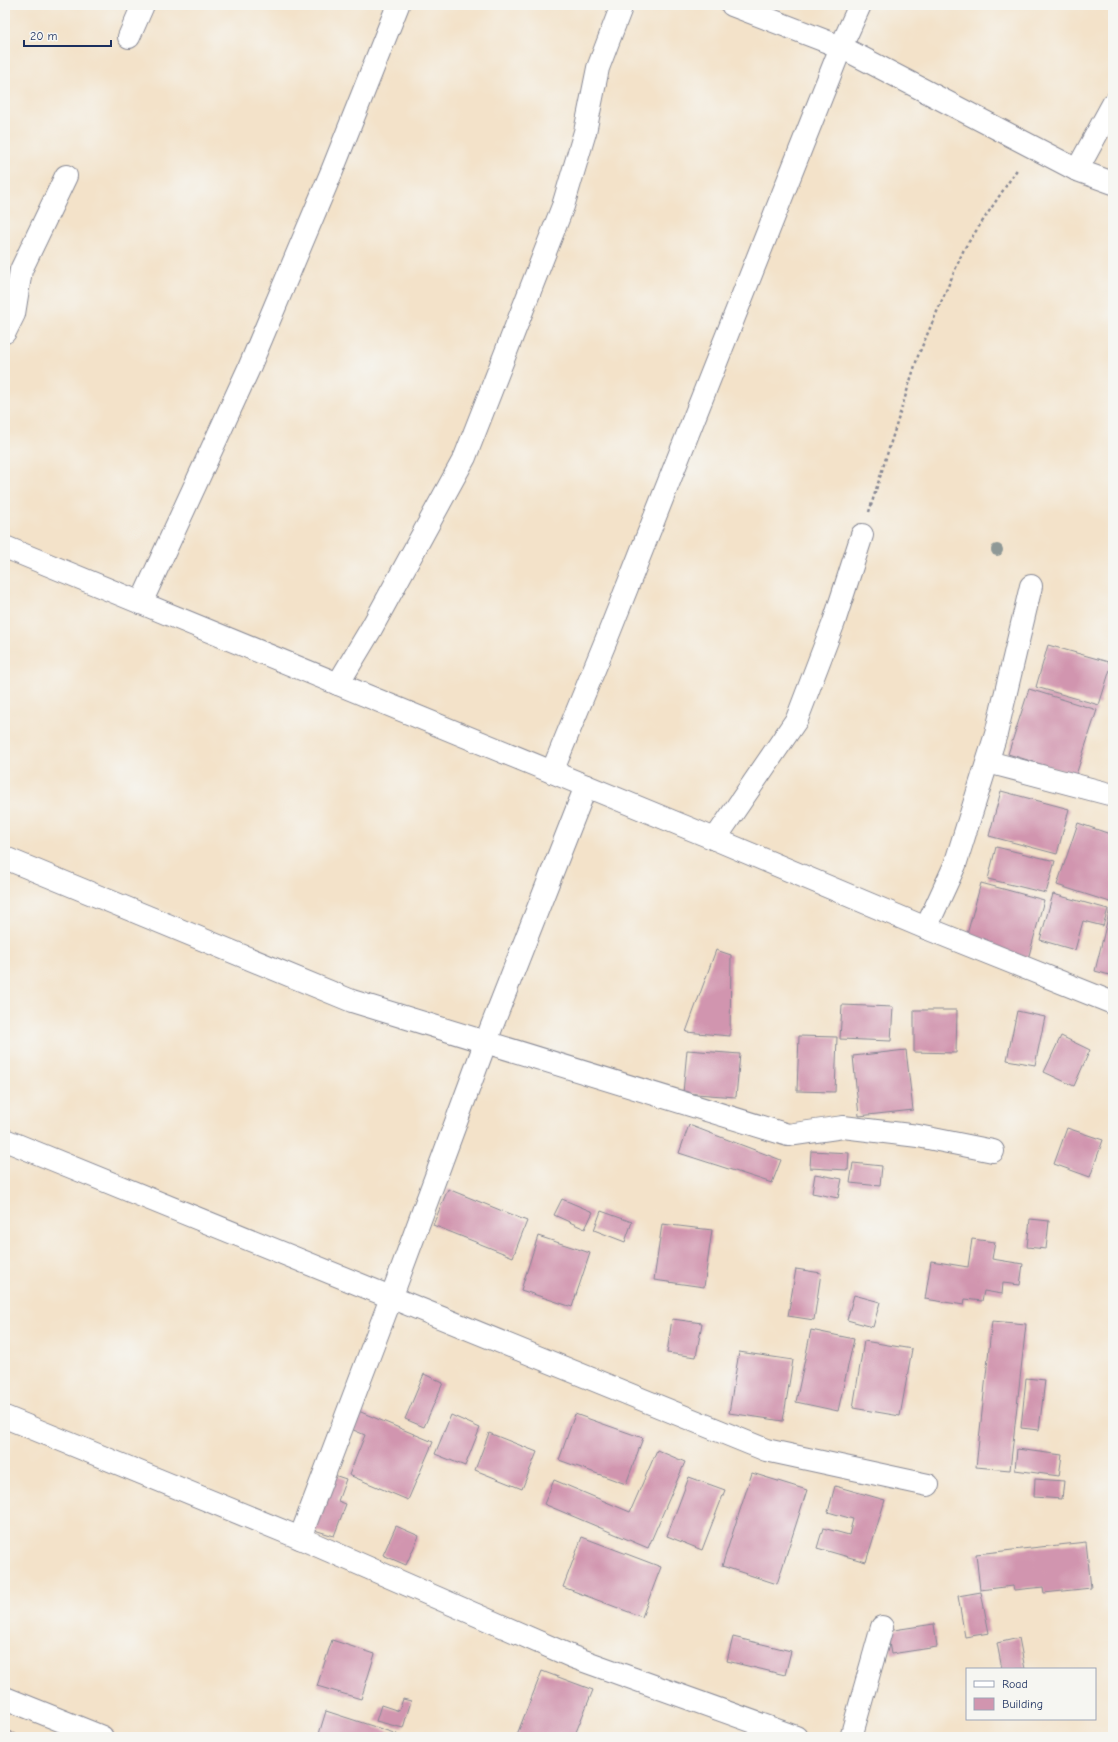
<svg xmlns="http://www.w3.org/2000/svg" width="1118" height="1742" viewBox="0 0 1118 1742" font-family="'Comic Neue',sans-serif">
	<rect width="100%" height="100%" fill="#f6f6f2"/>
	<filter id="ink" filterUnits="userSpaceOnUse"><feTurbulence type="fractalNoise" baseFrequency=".025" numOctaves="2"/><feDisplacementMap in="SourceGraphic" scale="8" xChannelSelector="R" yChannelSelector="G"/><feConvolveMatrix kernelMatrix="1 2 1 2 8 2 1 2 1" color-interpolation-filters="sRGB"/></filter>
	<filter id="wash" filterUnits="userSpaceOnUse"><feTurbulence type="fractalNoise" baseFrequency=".012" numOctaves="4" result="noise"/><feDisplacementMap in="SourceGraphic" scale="16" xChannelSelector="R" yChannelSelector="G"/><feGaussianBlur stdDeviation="0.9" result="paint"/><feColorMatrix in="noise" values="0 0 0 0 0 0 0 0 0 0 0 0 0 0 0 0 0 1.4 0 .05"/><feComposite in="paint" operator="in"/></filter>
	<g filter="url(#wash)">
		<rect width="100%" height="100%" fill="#f3e2c9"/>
		<g id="blocks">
			<g fill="#d195af">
				<path d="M1048 645 1112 663 1099 705 1036 687Z"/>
				<path d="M1029 689 1097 710 1076 775 1008 754Z"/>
				<path d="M1001 791 1069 809 1057 854 989 836Z"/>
				<path d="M1078 823 1113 835V903L1057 885Z"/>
				<path d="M996 847 1055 861 1046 893 988 879Z"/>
				<path d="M981 883 1044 900 1028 959 965 942Z"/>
				<path d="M1053 894 1108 909 1103 926 1083 921 1075 950 1040 940Z"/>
				<path d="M1110 909H1113V976L1095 971Z"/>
				<path d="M716 950 731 955 730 1036 686 1032Z"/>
				<path d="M842 1005 893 1007 891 1041 840 1039Z"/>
				<path d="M914 1010H957L956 1053 914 1052Z"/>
				<path d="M1017 1011 1045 1017 1035 1065 1007 1060Z"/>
				<path d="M799 1036 837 1037 835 1092 797 1091Z"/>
				<path d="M1061 1036 1090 1050 1074 1086 1044 1072Z"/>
				<path d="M687 1050 740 1054 736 1097 683 1093Z"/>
				<path d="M906 1050 913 1110 859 1116 853 1056Z"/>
				<path d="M689 1125 781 1160 772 1183 679 1153Z"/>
				<path d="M1067 1128 1103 1140 1090 1177 1054 1164Z"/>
				<path d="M811 1151 849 1153 848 1170 810 1168Z"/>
				<path d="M853 1163 882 1166 880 1186 850 1183Z"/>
				<path d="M815 1174 842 1179 838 1198 812 1193Z"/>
				<path d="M448 1189 527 1221 513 1257 433 1225Z"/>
				<path d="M562 1199 593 1212 585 1229 554 1215Z"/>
				<path d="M601 1211 632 1222 625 1242 594 1230Z"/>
				<path d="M1030 1219 1049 1221 1046 1249 1027 1247Z"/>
				<path d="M662 1224 712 1230 704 1287 654 1280Z"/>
				<path d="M538 1236 590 1253 572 1307 521 1290Z"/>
				<path d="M972 1239 995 1242 992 1259 1023 1264 1020 1285 1003 1283 1002 1294 984 1291 982 1301 965 1299 964 1305 925 1299 931 1261 968 1267Z"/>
				<path d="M796 1269 821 1273 814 1320 788 1316Z"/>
				<path d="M854 1295 880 1302 873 1327 847 1320Z"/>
				<path d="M672 1319 702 1323 696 1357 667 1353Z"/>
				<path d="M992 1321 1026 1324 1010 1470 976 1467Z"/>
				<path d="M811 1330 854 1339 838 1411 796 1402Z"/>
				<path d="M864 1341 912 1349 900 1416 853 1408Z"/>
				<path d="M739 1352 793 1360 783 1421 729 1413Z"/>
				<path d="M424 1374 443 1383 424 1427 405 1419Z"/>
				<path d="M1026 1378 1045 1380 1039 1430 1021 1428Z"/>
				<path d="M356 1410 433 1442 408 1500 349 1475 365 1435 349 1428Z"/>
				<path d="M575 1414 643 1438 626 1484 559 1460Z"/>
				<path d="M451 1415 480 1428 465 1466 435 1454Z"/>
				<path d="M489 1433 537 1452 522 1489 475 1470Z"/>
				<path d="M1017 1449 1062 1455 1059 1476 1015 1470Z"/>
				<path d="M657 1450 685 1462 648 1548 544 1504 554 1480 630 1512Z"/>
				<path d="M752 1473 807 1490 777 1584 722 1566Z"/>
				<path d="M331 1474 346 1479 338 1501 346 1504 334 1536 311 1529Z"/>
				<path d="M689 1477 725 1490 702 1550 667 1536Z"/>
				<path d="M1035 1479 1064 1481 1062 1499 1034 1497Z"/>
				<path d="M835 1486 885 1500 866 1562 817 1548 823 1528 849 1535 853 1519 828 1512Z"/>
				<path d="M396 1526 419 1536 406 1565 383 1555Z"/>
				<path d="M582 1537 661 1567 642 1617 563 1587Z"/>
				<path d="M1086 1542 1091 1588 1044 1593 1043 1587 1014 1590 1013 1586 980 1590 976 1554Z"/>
				<path d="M981 1592 989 1633 965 1637 958 1596Z"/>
				<path d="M934 1624 937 1647 891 1654 887 1631Z"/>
				<path d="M733 1637 791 1651 785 1675 727 1661Z"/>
				<path d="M1019 1638 1025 1669H1002L997 1643Z"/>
				<path d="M332 1640 375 1654 361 1699 317 1686Z"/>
				<path d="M542 1671 593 1690 574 1737H516Z"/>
				<path d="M403 1699 411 1701 403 1728 376 1721 381 1705 399 1711Z"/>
				<path d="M326 1711 397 1734 396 1737H318Z"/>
				<path d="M5 1729 21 1737H5Z"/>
			</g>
		</g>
	</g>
	<g filter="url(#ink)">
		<use href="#blocks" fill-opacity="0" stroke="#878894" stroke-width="1"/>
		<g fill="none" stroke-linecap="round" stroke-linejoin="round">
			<defs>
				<g id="street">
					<path d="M732 5 841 47 1077 170 1113 183"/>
					<path d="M129 37 143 5"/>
					<path d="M1077 170 1113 104"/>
					<path d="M5 332 14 314 21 270 66 176"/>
					<path d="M5 547 715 839 926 928 1113 1003"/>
					<path d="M141 603 249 368 332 171 398 5"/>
					<path d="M338 684 371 629 465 457 563 206 585 132 598 68 622 5"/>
					<path d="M988 762 1113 795"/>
					<path d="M552 772 607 638 841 47 860 5"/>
					<path d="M715 839 797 719 834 622 862 535"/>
					<path d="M5 858 352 1001 788 1135 843 1127 918 1136 993 1151"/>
					<path d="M926 928 955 865 996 734 1031 586"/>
					<path d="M5 1140 766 1450 928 1485"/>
					<path d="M5 1417 300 1538 573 1657 796 1737"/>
					<path d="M300 1538 391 1298 486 1041 586 786"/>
					<path d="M5 1698 102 1737"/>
					<path d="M851 1737 882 1627"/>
				</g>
			</defs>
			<use href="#street" stroke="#878894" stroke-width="24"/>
			<path stroke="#878894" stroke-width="2.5" stroke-dasharray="3 3" stroke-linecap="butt" d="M869 512 918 356 964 249 1018 168"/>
			<use href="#street" stroke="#fff" stroke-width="22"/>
		</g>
		<circle fill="#8e9896" cx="997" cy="550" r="6"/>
	</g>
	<rect width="1118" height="1742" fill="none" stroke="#f6f6f2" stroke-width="20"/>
	<rect x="966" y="1668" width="130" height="52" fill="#f6f6f2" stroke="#9ea6b7"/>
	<rect x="974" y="1681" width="20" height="6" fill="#ffffff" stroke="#9ea6b7"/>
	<text x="1002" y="1688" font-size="12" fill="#1b2f5e">Road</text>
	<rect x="974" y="1698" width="20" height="12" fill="#d195af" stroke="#9ea6b7"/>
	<text x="1002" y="1708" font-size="12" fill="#1b2f5e">Building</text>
	<path d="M24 40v6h87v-6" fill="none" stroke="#1b2f5e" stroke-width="2"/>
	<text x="30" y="40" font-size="12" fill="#1b2f5e" stroke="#f6f6f2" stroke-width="3" paint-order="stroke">20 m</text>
</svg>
